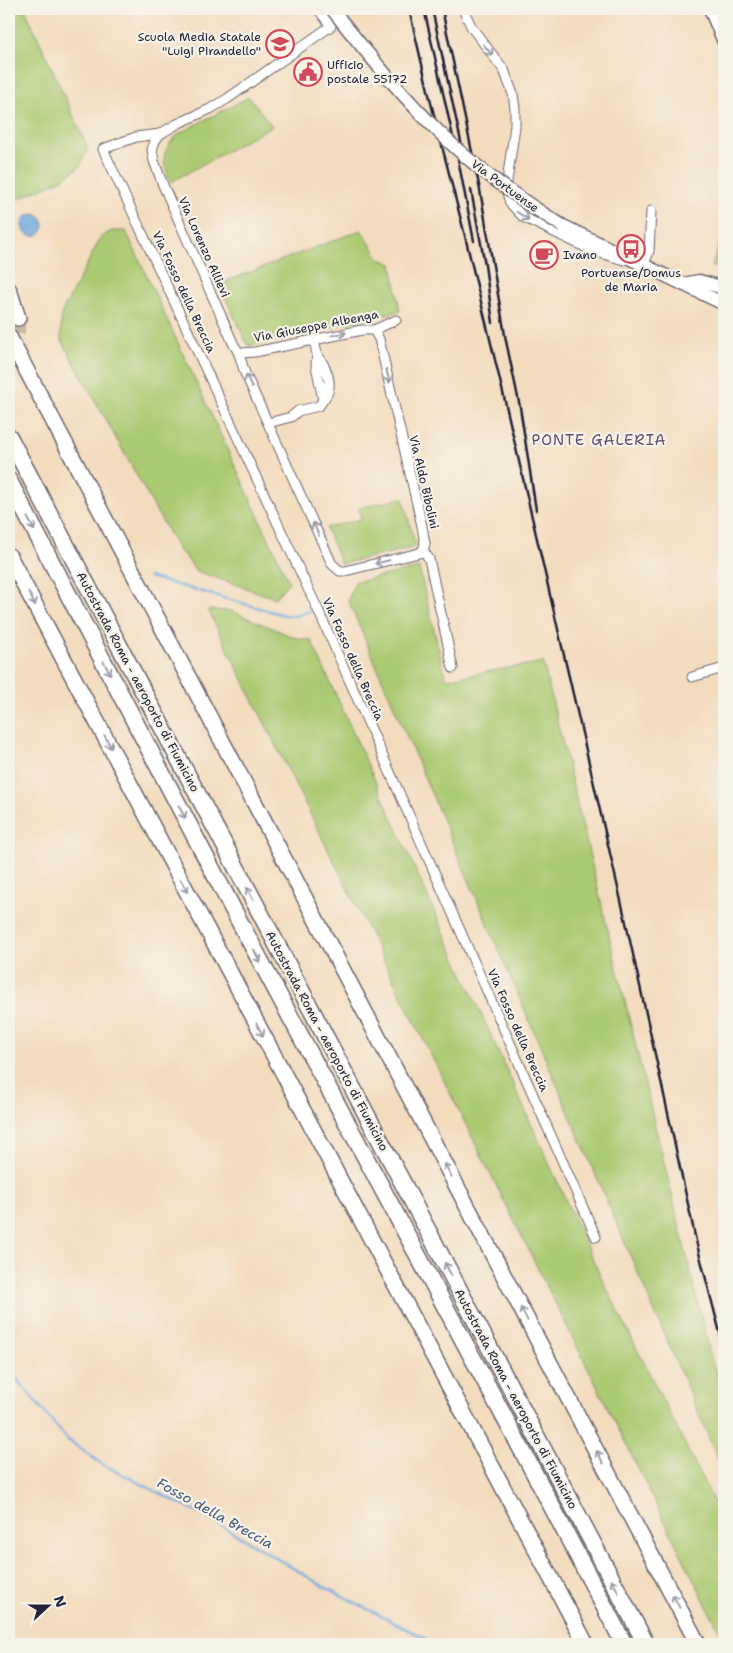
<svg xmlns="http://www.w3.org/2000/svg" width="733" height="1653" viewBox="0 0 733 1653" font-family="'Shantell Sans',sans-serif">
	<rect width="100%" height="100%" fill="#f7f3e8"/>
	<filter id="ink" filterUnits="userSpaceOnUse"><feTurbulence type="fractalNoise" baseFrequency=".02" numOctaves="2"/><feDisplacementMap in="SourceGraphic" scale="10" xChannelSelector="R" yChannelSelector="G"/><feConvolveMatrix kernelMatrix="1 2 1 2 8 2 1 2 1" color-interpolation-filters="sRGB"/></filter>
	<filter id="wash" filterUnits="userSpaceOnUse"><feTurbulence type="fractalNoise" baseFrequency=".0096" numOctaves="4" result="noise"/><feDisplacementMap in="SourceGraphic" scale="20" xChannelSelector="R" yChannelSelector="G"/><feGaussianBlur stdDeviation="1.12" result="paint"/><feColorMatrix in="noise" values="0 0 0 0 0 0 0 0 0 0 0 0 0 0 0 0 0 1.4 0 .05"/><feComposite in="paint" operator="in"/></filter>
	<g filter="url(#wash)">
		<rect width="100%" height="100%" fill="#f3dcbe"/>
		<g fill="#aac971" stroke="#667656">
			<path d="M9 9H25L88 148 80 166 63 179 9 203Z"/>
			<path d="M249 97 272 126 171 182C161 160 161 152 178 134Z"/>
			<path d="M361 230 380 259 392 264 400 311 248 346 219 284Z"/>
			<path d="M112 231H126L289 582 275 598 196 571 185 556 178 550 61 339V314L101 237Z"/>
			<path d="M722 234 724 235V270L712 266Z"/>
			<path d="M403 498 416 547 341 564 326 528 361 519 359 508Z"/>
			<path d="M419 568 446 679 543 662 713 1365 724 1388V1473L348 600 355 582Z"/>
			<path d="M208 610 231 611 296 638 311 640 599 1273 724 1522V1640Z"/>
		</g>
		<circle fill="#6da7dd" stroke="#48648c" cx="33" cy="225" r="11"/>
		<g fill="none" stroke-linecap="round" stroke-linejoin="round">
			<g stroke="#6da7dd" stroke-width="2.5">
				<path d="M149 577 284 615 295 616 321 607"/>
				<path d="M9 1370 68 1440 102 1464 212 1520 323 1586 436 1644"/>
			</g>
		</g>
	</g>
	<g filter="url(#ink)">
		<g fill="none" stroke-linecap="round" stroke-linejoin="round">
			<path stroke="#c9b7a4" stroke-width="15" stroke-dasharray="15 8" stroke-linecap="butt" d="M9 355 17 340 18 318"/>
			<defs>
				<g id="minor">
					<path d="M318 9 331 26 227 99 210 109 177 124 160 134 155 141 152 150 154 161 163 185 234 345C241 354 241 363 245 373L332 564 340 571H345L419 553 423 550"/>
					<path d="M463 9 472 28 504 70 513 94 515 109V126L506 188 510 203 523 217 593 251 624 260"/>
					<path d="M160 134 136 137 103 149 319 612 596 1237"/>
					<path d="M639 264 644 265 649 251 651 211"/>
					<path d="M374 330 379 339 422 526 425 544 423 550 429 559 453 668"/>
					<path d="M314 339 317 354 316 365 323 400C336 386 326 367 317 354"/>
					<path d="M240 353 255 352 362 330H374L396 320"/>
					<path d="M268 423 291 417 298 411 319 406 323 400"/>
					<path d="M692 677 724 668"/>
				</g>
				<g id="secondary">
					<path d="M710 9 724 42"/>
					<path d="M563 226 724 304"/>
					<path d="M683 284 699 281 724 288"/>
				</g>
				<g id="trunk">
					<path d="M9 290 18 318"/>
					<path d="M9 337 698 1644"/>
					<path d="M9 556 586 1644"/>
				</g>
				<g id="motorway">
					<path d="M9 437 646 1644"/>
					<path d="M9 481 237 917 540 1484 624 1644"/>
				</g>
			</defs>
			<use href="#minor" stroke="#6b6369" stroke-width="11"/>
			<use href="#secondary" stroke="#6b6369" stroke-width="15"/>
			<use href="#trunk" stroke="#6b6369" stroke-width="18"/>
			<use href="#motorway" stroke="#6b6369" stroke-width="19"/>
			<use href="#minor" stroke="#fff" stroke-width="9"/>
			<use href="#secondary" stroke="#fff" stroke-width="12"/>
			<use href="#trunk" stroke="#fff" stroke-width="15"/>
			<use href="#motorway" stroke="#fff" stroke-width="16"/>
			<g stroke="#22223b" stroke-width="2.5">
				<path d="M409 9 431 103 463 228 505 401 625 918 697 1245 724 1348"/>
				<path d="M424 9 458 159 474 241"/>
				<path d="M432 9 465 160"/>
				<path d="M442 9 480 190 506 341 520 407 536 510"/>
				<path d="M471 190 485 265 493 323"/>
			</g>
			<defs>
				<path id="secondary-bridge" d="M332 9C365 51 400 94 439 132 476 169 519 199 563 226"/>
			</defs>
			<use href="#secondary-bridge" stroke="#6b6369" stroke-width="15" stroke-linecap="butt"/>
			<use href="#secondary-bridge" stroke="#fff" stroke-width="12"/>
		</g>
		<defs><path id="oneway-shaft" d="M-6 0H5M1.5-3L5.5 0L1.5 3" fill="none" stroke-width="1.6" stroke-linecap="round" stroke-linejoin="round" transform="scale(1.25)"/></defs>
		<g stroke="#9c9ca7">
			<use href="#oneway-shaft" transform="translate(488 50) rotate(50)"/>
			<use href="#oneway-shaft" transform="translate(523 216) rotate(33)"/>
			<use href="#oneway-shaft" transform="translate(339 334) rotate(-12)"/>
			<use href="#oneway-shaft" transform="translate(388 376) rotate(77)"/>
			<use href="#oneway-shaft" transform="translate(249 381) rotate(-114)"/>
			<use href="#oneway-shaft" transform="translate(31 524) rotate(62)"/>
			<use href="#oneway-shaft" transform="translate(316 529) rotate(-114)"/>
			<use href="#oneway-shaft" transform="translate(382 562) rotate(166)"/>
			<use href="#oneway-shaft" transform="translate(32 599) rotate(62)"/>
			<use href="#oneway-shaft" transform="translate(107 668) rotate(62)"/>
			<use href="#oneway-shaft" transform="translate(108 742) rotate(62)"/>
			<use href="#oneway-shaft" transform="translate(182 812) rotate(62)"/>
			<use href="#oneway-shaft" transform="translate(184 886) rotate(62)"/>
			<use href="#oneway-shaft" transform="translate(250 894) rotate(-118)"/>
			<use href="#oneway-shaft" transform="translate(257 956) rotate(62)"/>
			<use href="#oneway-shaft" transform="translate(260 1030) rotate(62)"/>
			<use href="#oneway-shaft" transform="translate(448 1170) rotate(-118)"/>
			<use href="#oneway-shaft" transform="translate(448 1269) rotate(-118)"/>
			<use href="#oneway-shaft" transform="translate(524 1314) rotate(-118)"/>
			<use href="#oneway-shaft" transform="translate(600 1457) rotate(-118)"/>
			<use href="#oneway-shaft" transform="translate(615 1586) rotate(-118)"/>
			<use href="#oneway-shaft" transform="translate(676 1601) rotate(-118)"/>
		</g>
	</g>
	<defs>
		<symbol id="school-ring" viewBox="-11 -11 22 22"><circle r="9.5" fill="#f7f3e8" stroke="#d1495b" stroke-width="1.5"/><path d="M0-5L7-2L0 1L-7-2ZM-4 1L0 2.5L4 1V4Q0 6-4 4Z" fill="#d1495b"/></symbol>
		<symbol id="civic-ring" viewBox="-11 -11 22 22"><circle r="9.5" fill="#f7f3e8" stroke="#d1495b" stroke-width="1.5"/><path d="M-.6-6.5H3V-4.5H.6V-3L4-1V1h2V6H-6V1h2V-1L-.6-3ZM-1.2 2.5V6h2.4V2.5Z" fill="#d1495b"/></symbol>
		<symbol id="bus-ring" viewBox="-11 -11 22 22"><circle r="9.5" fill="#f7f3e8" stroke="#d1495b" stroke-width="1.5"/><path d="M-5-6H5V4H4V6H2V4H-2V6H-4V4H-5ZM-3.5-4V0h7V-4ZM-3.5 1.2v1.5H-2V1.2ZM2 1.2v1.5H3.5V1.2Z" fill="#d1495b"/></symbol>
		<symbol id="cafe-ring" viewBox="-11 -11 22 22"><circle r="9.5" fill="#f7f3e8" stroke="#d1495b" stroke-width="1.5"/><path d="M-5.5-4.5H6V0H3Q3 3.5 0 3.5H-2.5Q-5.5 3.5-5.5 0ZM3-3.2v2h1.7v-2ZM-6 4.5H4V6H-6Z" fill="#d1495b"/></symbol>
	</defs>
	<g fill-rule="evenodd">
		<use href="#school-ring" x="264" y="28" width="32" height="32"/>
		<use href="#civic-ring" x="292" y="56" width="32" height="32"/>
		<use href="#bus-ring" x="615" y="233" width="32" height="32"/>
		<use href="#cafe-ring" x="528" y="239" width="32" height="32"/>
	</g>
	<g text-anchor="middle" stroke-width="4.5" stroke-linejoin="round" paint-order="stroke">
		<g font-size="12" fill="#22223b" stroke="#f7f3e8" text-anchor="start">
			<text x="261" y="41" text-anchor="end">Scuola Media Statale<tspan x="261" dy="14">"Luigi Pirandello"</tspan></text>
			<text x="327" y="69">Ufficio<tspan x="327" dy="14">postale 55172</tspan></text>
			<text x="563" y="259">Ivano</text>
			<text x="631" y="277" text-anchor="middle">Portuense/Domus<tspan x="631" dy="14">de Maria</tspan></text>
		</g>
		<g font-size="12" fill="#22223b" stroke="#f7f3e8">
			<text transform="translate(505 186) rotate(36)" y="4">Via Portuense</text>
			<text transform="translate(204 247) rotate(66)" y="4">Via Lorenzo Allievi</text>
			<text transform="translate(184 292) rotate(65)" y="4">Via Fosso della Breccia</text>
			<text transform="translate(316 326) rotate(-11)" y="4">Via Giuseppe Albenga</text>
			<text transform="translate(424 482) rotate(77)" y="4">Via Aldo Bibolini</text>
			<text transform="translate(353 659) rotate(66)" y="4">Via Fosso della Breccia</text>
			<text transform="translate(138 682) rotate(62)" y="4">Autostrada Roma - aeroporto di Fiumicino</text>
			<text transform="translate(518 1030) rotate(66)" y="4">Via Fosso della Breccia</text>
			<text transform="translate(327 1041) rotate(62)" y="4">Autostrada Roma - aeroporto di Fiumicino</text>
			<text transform="translate(516 1399) rotate(62)" y="4">Autostrada Roma - aeroporto di Fiumicino</text>
		</g>
		<g font-size="14" font-style="italic" fill="#40577c" stroke="#f7f3e8">
			<text transform="translate(215 1513) rotate(29)" y="5">Fosso della Breccia</text>
		</g>
		<g font-size="15" letter-spacing="1" fill="#5f4e74" stroke="#f7f3e8">
			<text x="599" y="445">PONTE GALERIA</text>
		</g>
	</g>
	<rect width="733" height="1653" fill="none" stroke="#f7f3e8" stroke-width="30"/>
	<g transform="translate(48 1606) rotate(69)" stroke="#f7f3e8" stroke-width="4" paint-order="stroke">
	<path d="M0-4L9 19L0 12L-9 19Z" fill="#22223b"/>
	<text y="-8" font-size="14" font-weight="bold" text-anchor="middle" fill="#22223b">N</text>
	</g>
</svg>
